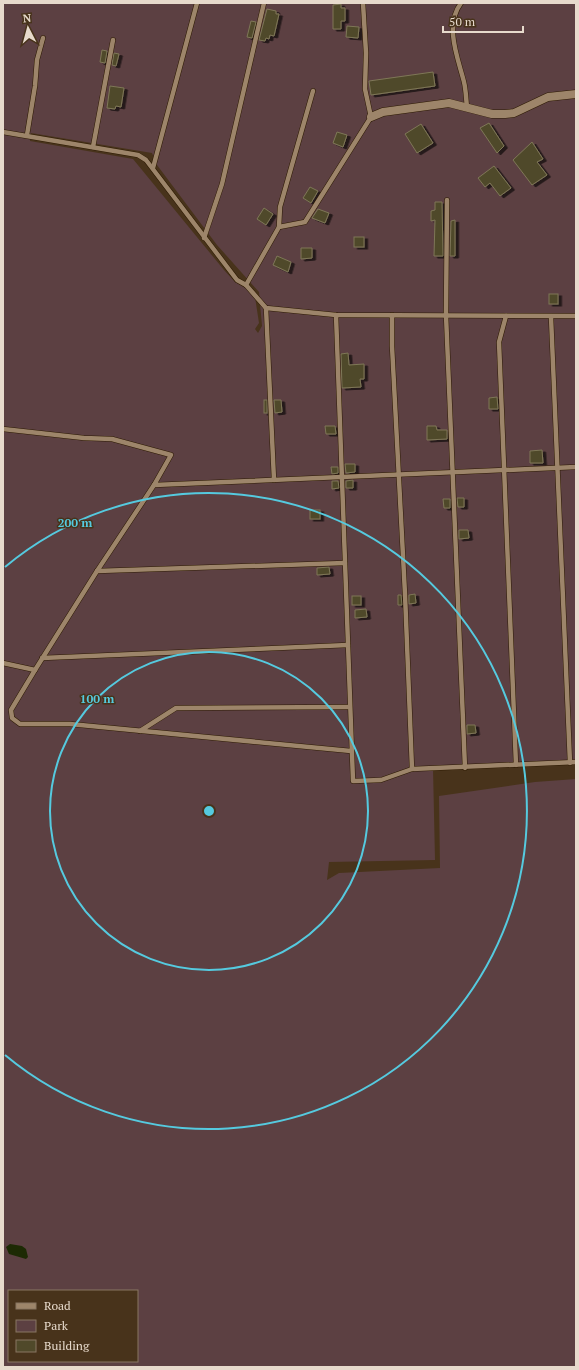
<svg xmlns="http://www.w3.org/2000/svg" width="579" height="1370" viewBox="0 0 579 1370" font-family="'PT Serif',serif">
	<defs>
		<filter id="shadow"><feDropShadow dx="3.5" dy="2" stdDeviation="0" flood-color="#0009"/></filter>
	</defs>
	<rect width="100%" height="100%" fill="#48331b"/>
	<path fill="#5c4042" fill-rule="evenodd" d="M3 3H576V761L433 768 435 860 329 862 327 880 339 873 440 868 439 796 535 782 576 779V1367H3ZM31 133 152 153 157 165 217 245 259 292 262 326 258 333 255 329 259 323 255 297 247 289 235 282 224 270 133 159 30 141ZM9 1291H137V1361H9Z"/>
	<path fill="#1d2a04" d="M10 1244 22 1246 26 1249 28 1257 26 1259 9 1254 6 1247Z"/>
	<g fill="#50492a" stroke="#7e7757" filter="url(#shadow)">
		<path d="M341 4V8H345V21H341V29H333V5Z"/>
		<path d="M267 9 276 11V14H279L274 36 270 35 269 39 266 38 265 41 259 40Z"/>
		<path d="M251 21 256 22 252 38 247 37Z"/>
		<path d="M347 26 359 27 358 38 346 37Z"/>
		<path d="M102 50 107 51 105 63 100 62Z"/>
		<path d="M114 53 119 54 116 66 112 65Z"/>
		<path d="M433 72 435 86 371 95 369 81Z"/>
		<path d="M110 86 124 88 121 107 116 106 115 109 107 108Z"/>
		<path d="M489 123 504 146 497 153 480 128Z"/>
		<path d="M421 124 433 143 417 153 405 134Z"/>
		<path d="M337 132 347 135 343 147 333 143Z"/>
		<path d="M532 142 543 159 537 162 547 175 532 185 513 160Z"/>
		<path d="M494 166 511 188 500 196 490 183 485 187 478 178Z"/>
		<path d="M310 187 318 191 311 203 303 198Z"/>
		<path d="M435 202H442L443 256H434L435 220 431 221V211L435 210Z"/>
		<path d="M264 208 273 214 266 225 257 219Z"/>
		<path d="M318 209 329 213 325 223 312 218Z"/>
		<path d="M455 220V256H450L451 221Z"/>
		<rect x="354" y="237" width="10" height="10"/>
		<path d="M301 248H312V258L301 259Z"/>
		<path d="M277 256 291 262 288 272 273 265Z"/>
		<rect x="549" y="294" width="9" height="10"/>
		<path d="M348 353 349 365 364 364V379H360L361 387 342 388 341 354Z"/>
		<path d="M497 397 498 409H489V398Z"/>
		<rect x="264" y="400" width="3" height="13"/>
		<path d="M274 400H281L282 412 275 413Z"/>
		<path d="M325 426H335L336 434H326Z"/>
		<path d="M427 426H436L437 430H447V439L427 440Z"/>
		<path d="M542 450 543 463H530V451Z"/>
		<path d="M345 464H355V472L346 473Z"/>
		<path d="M331 467H338V473L332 474Z"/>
		<path d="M353 480V488H346V481Z"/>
		<path d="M332 481H338L339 488 332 489Z"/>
		<path d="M457 498H464V507H458Z"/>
		<path d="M443 499H450V508H444Z"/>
		<rect x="310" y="510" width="10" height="9"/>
		<path d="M459 530H468L469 538 459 539Z"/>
		<path d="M329 567 330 574 317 575V568Z"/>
		<path d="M415 594 416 603 409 604V595Z"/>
		<path d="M398 595H401L402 605H398Z"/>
		<rect x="352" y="596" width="9" height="9"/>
		<path d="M366 609 367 617 355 618V610Z"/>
		<path d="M467 725H475L476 733 467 734Z"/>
	</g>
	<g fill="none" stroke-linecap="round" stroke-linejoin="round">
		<defs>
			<g id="lane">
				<path d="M461 3C444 26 458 58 464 82 466 90 466 99 467 107"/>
				<path d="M3 132 138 155 146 160 237 280 246 285 279 227 305 222 371 117 365 89 366 53 363 3"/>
				<path d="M27 135 35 86 37 60 43 38"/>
				<path d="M93 147 113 40"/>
				<path d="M153 168 197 3"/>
				<path d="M447 200 446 315 465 768"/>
				<path d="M279 227 280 207 313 91"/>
				<path d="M204 238 222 184 264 3"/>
				<path d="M246 285 266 308 336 315 576 316"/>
				<path d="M266 308 274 480"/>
				<path d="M336 315 353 781 381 780 412 769 576 762"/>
				<path d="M392 315V346L405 594 412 769"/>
				<path d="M506 316 499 342 516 765"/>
				<path d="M551 317 570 763"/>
				<path d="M3 429 84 438 112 439 171 455 154 485 576 467"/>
				<path d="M97 571 345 563"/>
				<path d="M42 658 348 645"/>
				<path d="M3 663 35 670 97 571 154 485"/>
				<path d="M35 670 11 710 12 718 20 724H70L351 751"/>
				<path d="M140 731 176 708 349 707"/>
			</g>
			<path id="street" d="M371 117 383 112 449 103 492 114H505L514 113 548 97 576 94"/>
		</defs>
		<use href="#lane" stroke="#2d1a02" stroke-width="5.5"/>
		<use href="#street" stroke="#2d1a02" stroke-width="9"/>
		<use href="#lane" stroke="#9d856a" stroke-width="4.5"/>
		<use href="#street" stroke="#9d856a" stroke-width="8"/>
	</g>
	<g fill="none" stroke="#55cadf" stroke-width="2">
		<circle cx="209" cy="811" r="159"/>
		<path d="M5 567A318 318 0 1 1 5 1055"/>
	</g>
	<circle cx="209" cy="811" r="6" fill="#55cadf" stroke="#48331b" stroke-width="2"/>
	<g font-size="12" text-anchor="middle" font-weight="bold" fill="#55cadf" stroke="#48331b" stroke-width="3" stroke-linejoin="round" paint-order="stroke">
		<text x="75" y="527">200 m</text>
		<text x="97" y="703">100 m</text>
	</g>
	<rect width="579" height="1370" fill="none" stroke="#e7dacc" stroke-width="8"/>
	<rect x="8" y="1290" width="130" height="72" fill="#48331b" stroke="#887662"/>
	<rect x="16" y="1303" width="20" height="6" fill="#9d856a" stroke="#887662"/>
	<text x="44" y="1310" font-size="12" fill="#e7dacc">Road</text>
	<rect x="16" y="1320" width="20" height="12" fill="#5c4042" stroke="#887662"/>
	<text x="44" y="1330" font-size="12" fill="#e7dacc">Park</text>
	<rect x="16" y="1340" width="20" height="12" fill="#50492a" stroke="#887662"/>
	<text x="44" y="1350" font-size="12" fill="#e7dacc">Building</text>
	<g transform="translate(28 28) rotate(354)" stroke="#48331b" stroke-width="3" paint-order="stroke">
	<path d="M0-3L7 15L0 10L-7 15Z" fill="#e7dacc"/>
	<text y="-6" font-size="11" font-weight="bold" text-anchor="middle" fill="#e7dacc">N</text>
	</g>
	<path d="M443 26v6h80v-6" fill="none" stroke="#e7dacc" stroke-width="2"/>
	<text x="449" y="26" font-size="12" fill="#e7dacc" stroke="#48331b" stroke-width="3" paint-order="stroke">50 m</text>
</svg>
